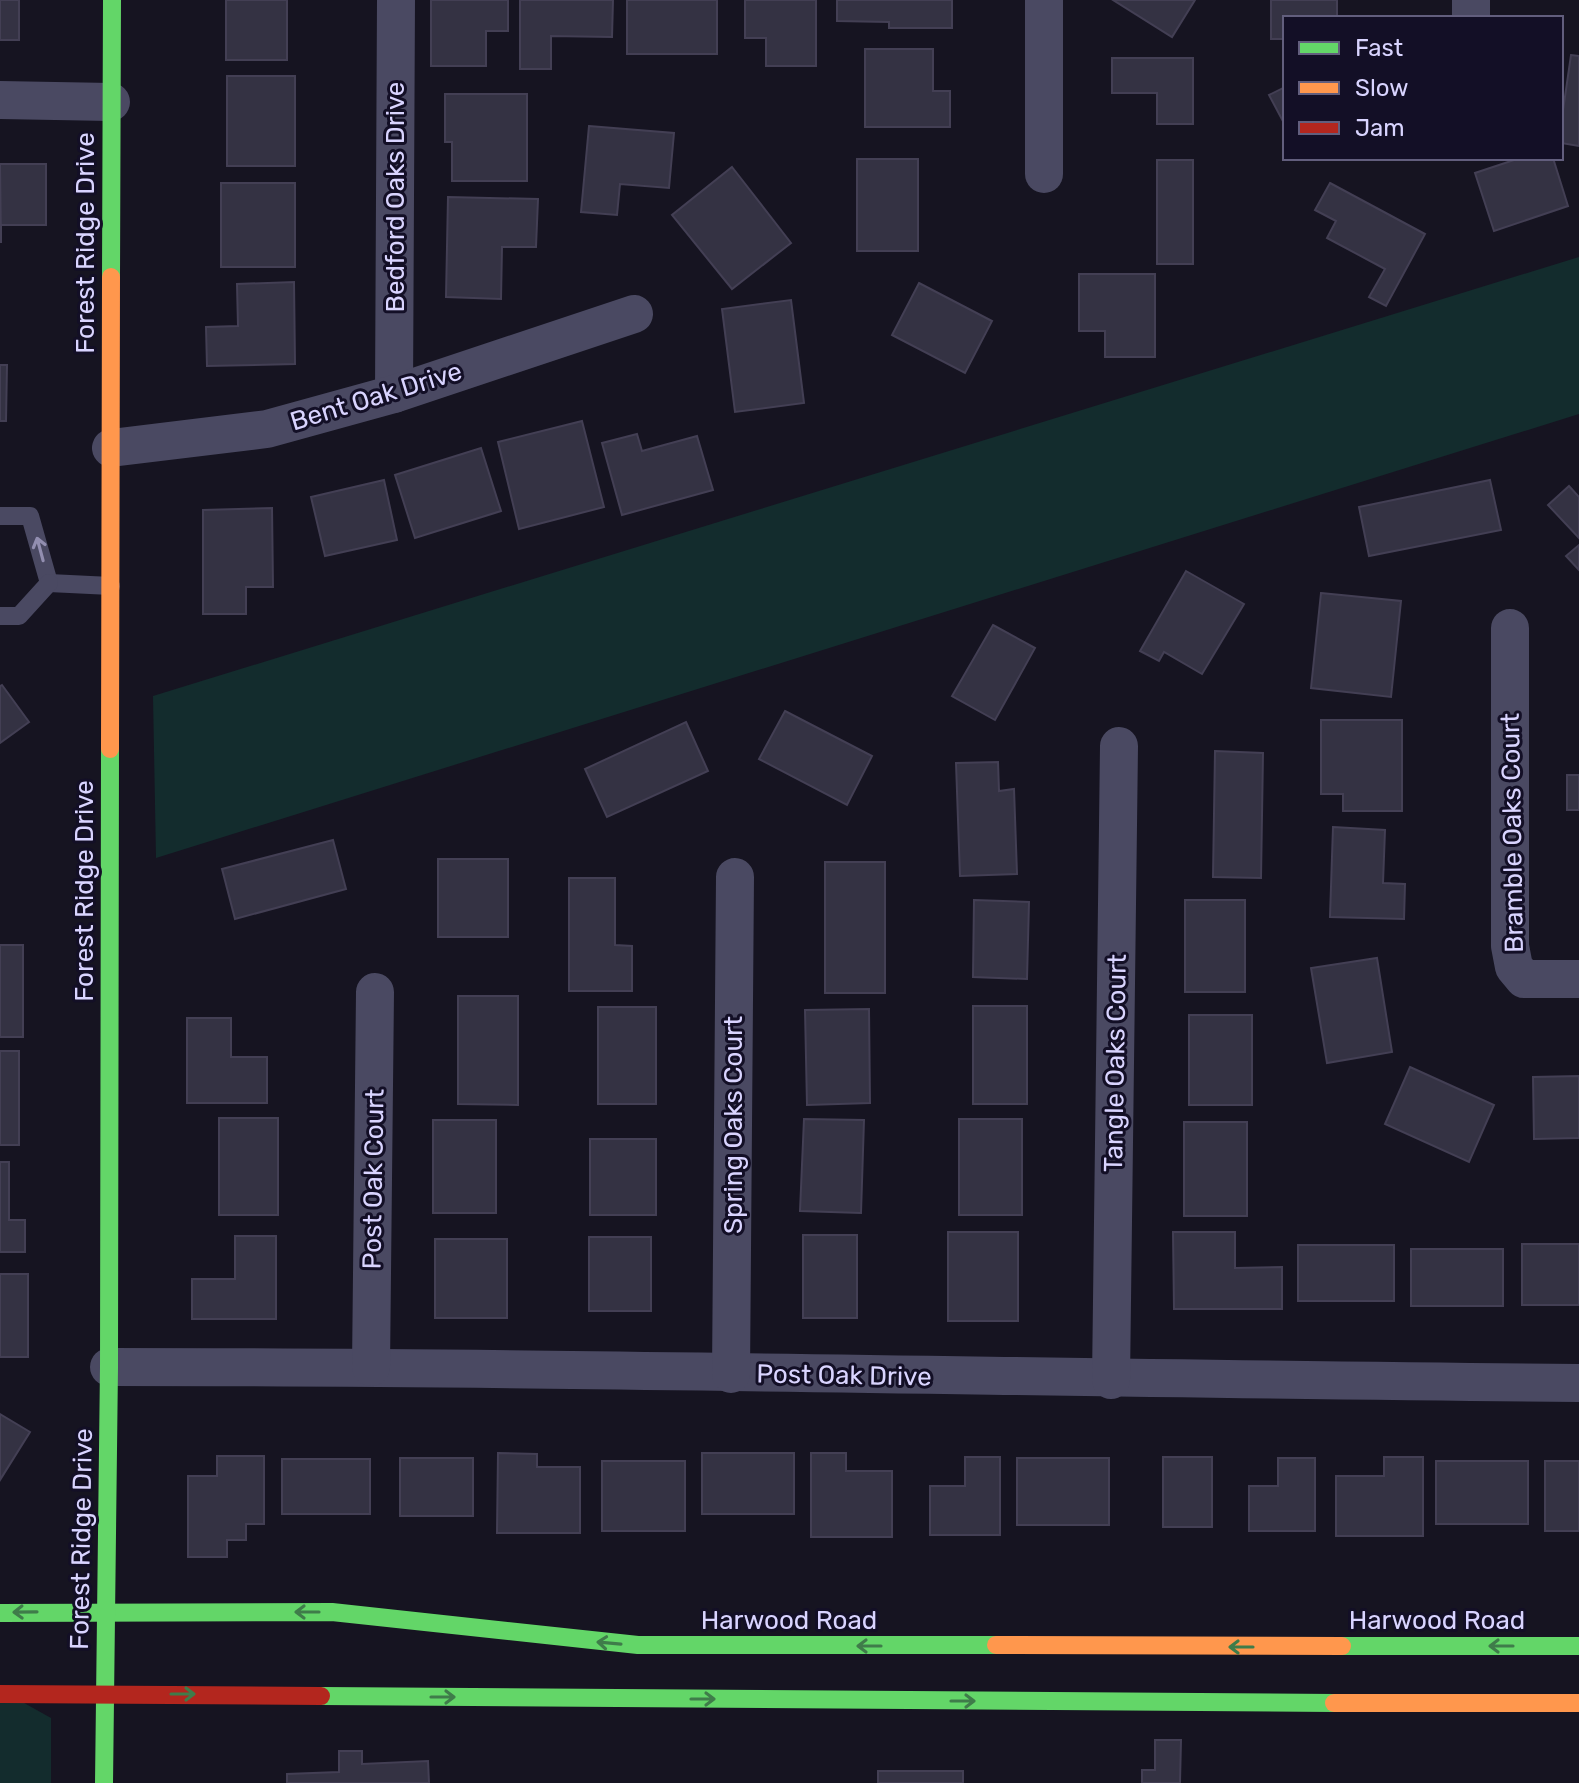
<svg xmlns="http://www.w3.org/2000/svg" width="1579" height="1783" viewBox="0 0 1579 1783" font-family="Rubik,sans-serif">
	<rect width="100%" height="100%" fill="#161421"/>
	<g fill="#132c2d">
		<path d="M1579 257V414L156 858 153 696Z"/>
		<path d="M0 1694H8L51 1718V1783H0Z"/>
	</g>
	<g fill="#343243" stroke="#433f54" stroke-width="2">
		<rect x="0" y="0" width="19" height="40"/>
		<rect x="226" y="0" width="61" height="60"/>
		<path d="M431 0H508V31H486V66H431Z"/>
		<path d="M520 0H613L612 37 551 36V69H520Z"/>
		<rect x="627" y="0" width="90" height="54"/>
		<path d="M745 0H816V66H766V38H745Z"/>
		<path d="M837 0H952V28H889V22L837 21Z"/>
		<path d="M1113 0H1195L1172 37Z"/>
		<path d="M1271 0H1337V18H1285V39H1271Z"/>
		<path d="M865 49H933V91H950V127H865Z"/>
		<path d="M1571 55 1579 56V146L1561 143V124Z"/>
		<path d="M1112 58H1193V124H1157V93H1112Z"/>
		<rect x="227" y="76" width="68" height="90"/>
		<path d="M1285 87V125L1269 95Z"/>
		<path d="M445 94H527V181H452V142H445Z"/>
		<path d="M589 126 674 133 669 188 620 184 617 215 581 212Z"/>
		<path d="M1520 158H1553L1568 206 1494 231 1475 173Z"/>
		<rect x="857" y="159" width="61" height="92"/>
		<rect x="1157" y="160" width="36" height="104"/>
		<path d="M0 164H46V225H1V243Z"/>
		<path d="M732 167 791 243 732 289 672 215Z"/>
		<rect x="221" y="183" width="74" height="84"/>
		<path d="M1330 183 1425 234 1386 306 1369 297 1385 269 1327 238 1336 221 1315 210Z"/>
		<path d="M448 197 538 199 536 247H502L501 299 446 297Z"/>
		<path d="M1079 274H1155V357H1105V331H1079Z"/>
		<path d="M294 282 295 364 207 366 206 327 238 326 237 284Z"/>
		<path d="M919 283 992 321 965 373 892 335Z"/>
		<path d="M791 300 804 403 735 412 722 309Z"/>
		<path d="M0 365H7L6 421H0Z"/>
		<path d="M582 421 604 507 519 529 498 442Z"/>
		<path d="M637 434 642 451 697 436 713 490 622 515 602 443Z"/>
		<path d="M481 448 501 511 415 538 395 475Z"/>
		<path d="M384 480 397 540 325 556 311 497Z"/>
		<path d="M1490 480 1501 530 1369 556 1359 507Z"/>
		<path d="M1569 486 1579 497V538L1548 505Z"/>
		<path d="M272 508 273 587H246V614H203V510Z"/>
		<path d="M1579 545V570L1566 556Z"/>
		<path d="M1186 571 1244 604 1202 674 1164 652 1159 661 1140 651Z"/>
		<path d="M1321 593 1401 601 1391 697 1311 688Z"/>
		<path d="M993 625 1035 648 995 720 952 696Z"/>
		<path d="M2 685 29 722 0 743V686Z"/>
		<path d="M785 711 872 756 847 805 759 759Z"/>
		<path d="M1321 720H1402V811H1343V794H1321Z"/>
		<path d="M686 722 708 771 607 817 585 769Z"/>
		<path d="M1215 751 1263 753 1261 878 1213 877Z"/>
		<path d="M998 762 999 791 1014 789 1017 874 960 876 956 763Z"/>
		<rect x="1567" y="775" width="12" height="35"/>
		<path d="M1333 827 1385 830 1383 883 1405 884 1404 919 1330 917Z"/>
		<path d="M333 840 346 889 235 919 222 869Z"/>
		<rect x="438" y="859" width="70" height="78"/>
		<rect x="825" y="862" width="60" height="131"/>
		<path d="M569 878H615V945L632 946V991H569Z"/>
		<path d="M974 900 1029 902 1027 979 973 977Z"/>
		<rect x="1185" y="900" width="60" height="92"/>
		<rect x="0" y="945" width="23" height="92"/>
		<path d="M1377 958 1392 1052 1327 1063 1311 968Z"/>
		<path d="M458 996H518V1105L458 1104Z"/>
		<rect x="973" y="1006" width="54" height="98"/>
		<rect x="598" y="1007" width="58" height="97"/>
		<path d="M869 1009 870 1103 807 1105 805 1010Z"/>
		<rect x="1189" y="1015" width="63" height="90"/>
		<path d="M187 1018H231V1057H267V1103H187Z"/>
		<rect x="0" y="1051" width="19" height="94"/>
		<path d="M1410 1067 1494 1105 1469 1162 1385 1124Z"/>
		<path d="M1579 1076V1138L1534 1139 1533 1077Z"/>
		<rect x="219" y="1118" width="59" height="97"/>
		<path d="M804 1119 864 1120 861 1213 800 1211Z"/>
		<rect x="959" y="1119" width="63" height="96"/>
		<rect x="433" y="1120" width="63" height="93"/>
		<rect x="1184" y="1122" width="63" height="94"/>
		<rect x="590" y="1139" width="66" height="76"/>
		<path d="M0 1162H9V1220H25V1252H0Z"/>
		<rect x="948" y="1232" width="70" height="89"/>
		<path d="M1173 1232H1235V1268L1282 1267V1309H1174Z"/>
		<rect x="803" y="1235" width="54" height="83"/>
		<path d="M235 1236H276V1319H192V1279H235Z"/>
		<rect x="589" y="1237" width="62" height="74"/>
		<rect x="435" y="1239" width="72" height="79"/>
		<rect x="1522" y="1244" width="57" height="61"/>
		<rect x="1298" y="1245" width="96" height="56"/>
		<rect x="1411" y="1249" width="92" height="57"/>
		<rect x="0" y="1274" width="28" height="83"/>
		<path d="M0 1414 30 1432 0 1480Z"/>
		<path d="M498 1453 537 1454V1467H580V1533H497Z"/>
		<rect x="702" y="1453" width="92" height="61"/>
		<path d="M811 1453H846V1471H892V1537H811Z"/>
		<path d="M217 1456H264V1524H246V1540H227V1557H188V1476H217Z"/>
		<path d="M965 1457H1000V1535H930V1486H965Z"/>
		<rect x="1163" y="1457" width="49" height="70"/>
		<path d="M1384 1457H1423V1536H1336V1476H1384Z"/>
		<rect x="400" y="1458" width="73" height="58"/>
		<rect x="1017" y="1458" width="92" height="67"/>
		<path d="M1278 1458H1315V1531H1249V1486H1278Z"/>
		<rect x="282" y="1459" width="88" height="55"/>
		<rect x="602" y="1461" width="83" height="70"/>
		<rect x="1436" y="1461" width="92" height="63"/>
		<rect x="1545" y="1461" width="34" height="70"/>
		<path d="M1155 1740H1181L1180 1783H1142V1770H1155Z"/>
		<path d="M339 1751H362V1764L428 1761 429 1783H287V1774L339 1772Z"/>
		<rect x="878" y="1771" width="85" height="12"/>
	</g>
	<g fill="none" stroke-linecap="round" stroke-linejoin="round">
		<g stroke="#4a4962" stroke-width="18">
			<path d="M0 516H30L49 583"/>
			<path d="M49 583 111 586"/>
			<path d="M0 616H19L49 583"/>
		</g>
		<g stroke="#4a4962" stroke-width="38">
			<path d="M1044 0V174"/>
			<path d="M1471 0V18"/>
			<path d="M0 100 111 102"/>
			<path d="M394 394 396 0"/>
			<path d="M111 448 267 429 394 394 634 314"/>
			<path d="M1510 628V946L1514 967 1524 979H1579"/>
			<path d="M109 1367C599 1367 1089 1379 1579 1383"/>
			<path d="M371 1367 375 992"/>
			<path d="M731 1374 735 877"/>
			<path d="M1111 1380 1119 746"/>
		</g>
		<g stroke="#63d668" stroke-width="18">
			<path d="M111 277 112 0"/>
			<path d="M0 1613 332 1612 638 1645H996"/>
			<path d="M1342 1646H1579"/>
			<path d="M321 1696 1334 1703"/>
			<path d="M104 1783 109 1367 110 749"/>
		</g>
		<g stroke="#ff974d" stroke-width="18">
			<path d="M110 749 111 277"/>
			<path d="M996 1645 1342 1646"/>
			<path d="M1334 1703H1579"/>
		</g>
		<path stroke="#b3261e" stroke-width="18" d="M0 1694 321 1696"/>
	</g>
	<defs><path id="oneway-shaft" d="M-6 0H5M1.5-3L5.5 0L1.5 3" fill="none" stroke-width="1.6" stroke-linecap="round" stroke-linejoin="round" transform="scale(2)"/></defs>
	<use stroke="#928eb0" href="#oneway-shaft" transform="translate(40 549) rotate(-105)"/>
	<g stroke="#3f7c4a">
		<use href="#oneway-shaft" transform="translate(25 1612) rotate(179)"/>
		<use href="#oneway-shaft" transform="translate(307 1612) rotate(-180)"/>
		<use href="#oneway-shaft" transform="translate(609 1643) rotate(-175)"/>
		<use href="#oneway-shaft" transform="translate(869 1646) rotate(-180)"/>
		<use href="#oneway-shaft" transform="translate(1501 1646) rotate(180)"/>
		<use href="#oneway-shaft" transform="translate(1241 1647) rotate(180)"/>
		<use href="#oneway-shaft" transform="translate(183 1694)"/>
		<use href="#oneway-shaft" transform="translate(443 1697)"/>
		<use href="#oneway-shaft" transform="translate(703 1699)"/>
		<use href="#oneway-shaft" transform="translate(963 1701)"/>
	</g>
	<g text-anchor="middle" stroke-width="6" stroke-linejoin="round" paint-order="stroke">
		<g font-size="26" fill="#d9d4ff" stroke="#130f26">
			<text transform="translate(395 197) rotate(-90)" y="9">Bedford Oaks Drive</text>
			<text transform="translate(85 243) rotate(-90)" y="9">Forest Ridge Drive</text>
			<text transform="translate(376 396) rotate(-17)" y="9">Bent Oak Drive</text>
			<text transform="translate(1512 833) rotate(-91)" y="9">Bramble Oaks Court</text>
			<text transform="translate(84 891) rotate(-90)" y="9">Forest Ridge Drive</text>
			<text transform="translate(1115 1063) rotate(-89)" y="9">Tangle Oaks Court</text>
			<text transform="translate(733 1125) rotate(-90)" y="9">Spring Oaks Court</text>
			<text transform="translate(373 1179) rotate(-89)" y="9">Post Oak Court</text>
			<text transform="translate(844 1375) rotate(1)" y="9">Post Oak Drive</text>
			<text transform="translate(81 1539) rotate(-89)" y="9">Forest Ridge Drive</text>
			<text x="789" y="1629">Harwood Road</text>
			<text x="1437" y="1629">Harwood Road</text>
		</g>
	</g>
	<rect x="1283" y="16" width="280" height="144" fill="#130f26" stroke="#625e7d" stroke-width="2"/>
	<rect x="1299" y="42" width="40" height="12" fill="#63d668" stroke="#625e7d" stroke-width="2"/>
	<text x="1355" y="56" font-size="24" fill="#d9d4ff">Fast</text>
	<rect x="1299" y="82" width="40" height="12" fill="#ff974d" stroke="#625e7d" stroke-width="2"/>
	<text x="1355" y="96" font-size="24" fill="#d9d4ff">Slow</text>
	<rect x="1299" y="122" width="40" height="12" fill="#b3261e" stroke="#625e7d" stroke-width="2"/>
	<text x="1355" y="136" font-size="24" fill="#d9d4ff">Jam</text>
</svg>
